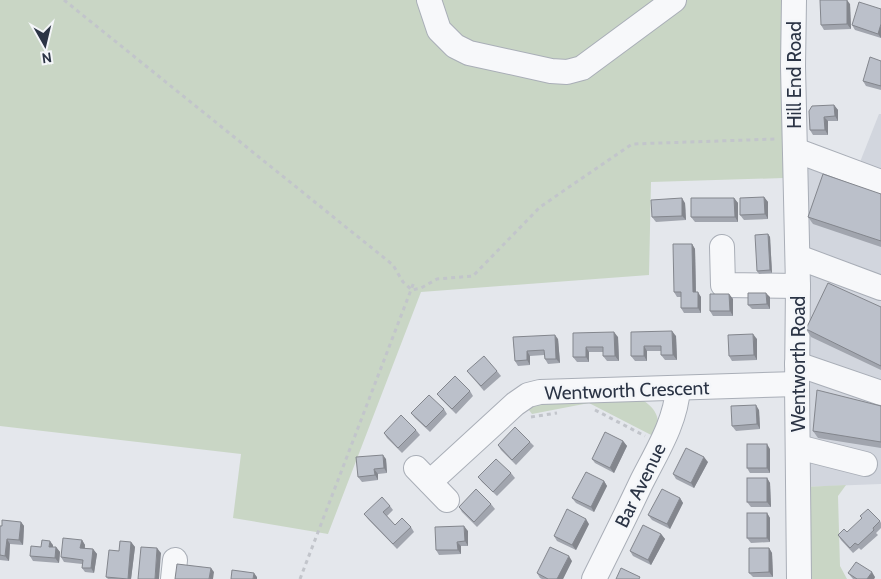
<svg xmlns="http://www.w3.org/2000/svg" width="881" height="579" viewBox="0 0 881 579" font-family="Cabin,sans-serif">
	<rect width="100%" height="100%" fill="#e4e7ec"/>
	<path fill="#d2d6de" d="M879 114H881V484L803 487 802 140 860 162Z"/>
	<g fill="#c9d6c5">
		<path d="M0 0H781L783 178 651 182 649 275 421 292 328 534 233 518 241 454 0 426Z"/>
		<path d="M638 397C656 408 661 416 657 438L589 403 532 414 525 405 534 402Z"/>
		<path d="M846 485 838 496 840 566 847 579H811L803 487Z"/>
	</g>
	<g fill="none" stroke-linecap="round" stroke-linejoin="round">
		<defs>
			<g id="minor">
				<path d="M429 0 439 30 455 46 469 53 551 71 567 72 582 68 674 0"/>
				<path d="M794 0 793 66 798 286 797 384 799 579"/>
				<path d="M795 150 881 182"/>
				<path d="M722 247 723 285 798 286"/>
				<path d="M798 257 881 288"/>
				<path d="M797 364 881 393"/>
				<path d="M798 447 865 464"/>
				<path d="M416 468 447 500"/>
				<path d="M430 482 515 404 528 395 540 392 797 384"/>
				<path d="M173 579 175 560"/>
				<path d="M594 579C610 547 626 515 641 483 656 453 676 422 678 388"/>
			</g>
		</defs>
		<use href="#minor" stroke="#a9aeb7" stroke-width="26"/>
		<g stroke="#c2c5cb" stroke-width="3" stroke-dasharray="4 4" stroke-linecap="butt">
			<path d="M64 0 393 265 403 282 412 290 421 288 437 279 473 276 540 207 632 144 776 139"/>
			<path d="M595 410 645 436"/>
			<path d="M531 417 557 413"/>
			<path d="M300 579 414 282"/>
		</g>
		<use href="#minor" stroke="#f7f8fa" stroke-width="24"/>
	</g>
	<g fill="#a1a5ae">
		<path d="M850 4 851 29 824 30 821 25Z"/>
		<path d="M881 9V38L855 30 852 25Z"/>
		<path d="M881 61V90L866 86 863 81Z"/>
		<path d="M834 105 838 110V121H828V135H813L810 130Z"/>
		<path d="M881 194V247L813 224 808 217Z"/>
		<path d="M764 197 768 202V219L744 220 740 215Z"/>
		<path d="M734 198 738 203V222H695L691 217Z"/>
		<path d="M685 203 686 220 656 222 652 217Z"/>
		<path d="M768 234 770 237 772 273 759 274 757 271Z"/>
		<path d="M692 244 695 249 696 292 701 297V313H684L681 308V297H677L674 292Z"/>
		<path d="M729 294 733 299V316H713L710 311Z"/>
		<path d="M770 297V309H752L748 305Z"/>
		<path d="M881 307V370L811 337 806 329Z"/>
		<path d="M631 332 676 336 677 360H665L661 355V351H647V361H635L631 356Z"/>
		<path d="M573 333 618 337 619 361H607L603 356V352H589V362H577L573 357Z"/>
		<path d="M513 337 558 339 560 363 548 364 545 359 544 355 530 356V365L518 366 515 361Z"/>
		<path d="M757 339V360L732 361 729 356Z"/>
		<path d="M467 371H497L501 376 484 391Z"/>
		<path d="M470 391 473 396 456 414 441 399 437 394Z"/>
		<path d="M881 406V448L818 438 813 431Z"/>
		<path d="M444 409 447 414 430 432 415 418 411 413Z"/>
		<path d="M759 410 760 429 736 431 732 426Z"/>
		<path d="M416 430 420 435 402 453 387 438 384 433Z"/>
		<path d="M623 441 627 446 614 473 595 463 592 459Z"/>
		<path d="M530 442 534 446 516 465 501 450 498 445Z"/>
		<path d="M770 449V473H750L747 468Z"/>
		<path d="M386 459 387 473 378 474V480L362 482 358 477Z"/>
		<path d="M708 462 694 488 676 479 673 474Z"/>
		<path d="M511 473 515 478 497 496 482 482 478 477Z"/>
		<path d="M767 478 770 483 771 507H751L747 502Z"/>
		<path d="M604 481 607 486 594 512 576 503 572 498Z"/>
		<path d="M680 498 683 503 670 529 652 520 648 515Z"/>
		<path d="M491 504 495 509 477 527 462 512 459 507Z"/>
		<path d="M390 506 393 510 387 516 395 525 411 527 414 532 397 549 368 519 364 514Z"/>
		<path d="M767 513 770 518V542L751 543 747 538Z"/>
		<path d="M880 521 881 523V528L876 533 878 535 861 550 859 548 853 553 841 540 838 535Z"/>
		<path d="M21 522 24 526 23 545 10 544 9 561 0 560V526Z"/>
		<path d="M589 524 576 550 557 541 554 536Z"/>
		<path d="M468 531V546H461V554L439 555 436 550Z"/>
		<path d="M661 534 665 539 651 565 633 556 630 551Z"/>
		<path d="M82 540 85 545V548L93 549 97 554 94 573 85 572 82 568V564L64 562 61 557Z"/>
		<path d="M131 542 135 547 131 579H108L106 577 119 551Z"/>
		<path d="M53 545V547H56L60 552 59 563 33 561 30 556 41 547Z"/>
		<path d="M769 548 772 553 773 577H753L749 573Z"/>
		<path d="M572 561 563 579H542L540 578 537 573Z"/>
		<path d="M848 573 875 577 874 579H853Z"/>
	</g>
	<g fill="#83868d">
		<path d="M847 0 850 4 851 29 847 24Z"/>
		<path d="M881 24V38L878 34Z"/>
		<path d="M834 105 838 110V121L835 116Z"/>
		<path d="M824 117 828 121V135L825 130Z"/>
		<path d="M764 197 768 202V219L765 214Z"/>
		<path d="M682 198 685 203 686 220 682 216Z"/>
		<path d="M734 198 738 203V222L735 217Z"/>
		<path d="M768 234 770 237 772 273 770 270Z"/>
		<path d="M692 244 695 249 696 297 693 292Z"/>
		<path d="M698 292 701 297V313L698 308Z"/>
		<path d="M766 293 770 297V309L767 304Z"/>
		<path d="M729 294 733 299V316L730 311Z"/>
		<path d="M672 331 676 336 677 360 673 355Z"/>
		<path d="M614 332 618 337 619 361 615 356Z"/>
		<path d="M753 334 757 339V360L754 355Z"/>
		<path d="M555 335 558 339 560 363 556 359Z"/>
		<path d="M644 346 647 351V361L644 356Z"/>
		<path d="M586 347 589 352V362L586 357Z"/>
		<path d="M527 351 530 356V365L527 360Z"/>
		<path d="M756 405 759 410 760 429 757 424Z"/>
		<path d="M623 441 627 446 614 473 610 468Z"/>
		<path d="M767 444 770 449V473L767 468Z"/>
		<path d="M383 455 386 459 387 473 384 468Z"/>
		<path d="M704 457 708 462 694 488 691 483Z"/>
		<path d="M374 469 378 474V480L375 475Z"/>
		<path d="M767 478 770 483 771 507 767 502Z"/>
		<path d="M604 481 607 486 594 512 591 507Z"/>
		<path d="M680 498 683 503 670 529 667 524Z"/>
		<path d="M767 513 770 518V542L767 538Z"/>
		<path d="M586 519 589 524 576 550 572 545Z"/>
		<path d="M21 522 24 526 23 545 19 540Z"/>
		<path d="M464 526 468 531V546L465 541Z"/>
		<path d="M661 534 665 539 651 565 648 560Z"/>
		<path d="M7 539 10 544 9 561 5 556Z"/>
		<path d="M82 540 85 545 84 553 80 548Z"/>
		<path d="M50 541 53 545V551L49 547Z"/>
		<path d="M131 542 135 547 131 579H128Z"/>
		<path d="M457 542 461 546V554L458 550Z"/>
		<path d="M56 547 60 552 59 563 55 558Z"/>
		<path d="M157 548 161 553 159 579H155Z"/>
		<path d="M769 548 772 553 773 577 769 572Z"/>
		<path d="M93 549 97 554 94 573 91 568Z"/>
		<path d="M569 556 572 561 563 579H557Z"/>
		<path d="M211 568 214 572 213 579H209Z"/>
		<path d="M872 572 875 577 874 579H867Z"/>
		<path d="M254 573 257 577V579H253Z"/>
	</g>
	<g fill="#bbc0ca" stroke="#83868d">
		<path d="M820 0H847V24L821 25Z"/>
		<path d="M859 2 881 9V24L878 34 852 25Z"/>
		<path d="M870 57 881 61V86L863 81Z"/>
		<path d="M834 105 835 116 824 117 825 130H810L809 111 812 106Z"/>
		<path d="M823 174 881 194V241L808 217Z"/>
		<path d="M764 197 765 214 740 215V198Z"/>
		<path d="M682 198V216L652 217 651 200Z"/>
		<path d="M691 198H734L735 217H691Z"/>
		<path d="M768 234 770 270 757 271 755 235Z"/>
		<path d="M673 244H692L693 292H698V308H681V292H674Z"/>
		<path d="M828 283 881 307V366L806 329Z"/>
		<path d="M748 293H766L767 304 748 305Z"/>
		<path d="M710 294H729L730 311H710Z"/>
		<path d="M672 331 673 355H661V346H644V356H631V332Z"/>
		<path d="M614 332 615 356H603V347H586V357H573V333Z"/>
		<path d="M753 334 754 355 729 356 728 335Z"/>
		<path d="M555 335 556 359H545L544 350 527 351V360L515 361 513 337Z"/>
		<path d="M484 356 497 371 481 386 467 371Z"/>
		<path d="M455 376 470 391 452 409 437 394Z"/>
		<path d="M817 390 881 406V442L813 431Z"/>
		<path d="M429 395 444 409 426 427 411 413Z"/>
		<path d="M756 405 757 424 732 426 731 406Z"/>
		<path d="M401 415 416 430 398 448 384 433Z"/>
		<path d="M515 427 530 442 512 460 498 445Z"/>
		<path d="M605 432 623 441 610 468 592 459Z"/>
		<rect x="747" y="444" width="20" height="24"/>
		<path d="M686 448 704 457 691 483 673 474Z"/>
		<path d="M383 455 384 468 374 469 375 475 358 477 356 457Z"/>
		<path d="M496 459 511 473 493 492 478 477Z"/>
		<path d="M586 472 604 481 591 507 572 498Z"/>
		<rect x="747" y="478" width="20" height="24"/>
		<path d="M476 489 491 504 474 522 459 507Z"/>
		<path d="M662 489 680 498 667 524 648 515Z"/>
		<path d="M382 497 390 506 383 512 395 525 402 518 411 527 393 544 364 514Z"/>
		<path d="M567 509 586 519 572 545 554 536Z"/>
		<path d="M868 509 880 521 873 528 874 530 858 545 855 543 850 548 838 535 844 529 847 532 862 518 860 516Z"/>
		<rect x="747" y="513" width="20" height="25"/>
		<path d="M2 520 21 522 19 540 7 539 5 556 0 555V526H2Z"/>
		<path d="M643 525 661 534 648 560 630 551Z"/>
		<path d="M464 526 465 541 457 542 458 550H436L435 527Z"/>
		<path d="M63 538 82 540 80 548 93 549 91 568H82L83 560 61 557Z"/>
		<path d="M42 540 50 541 49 547H56L55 558 30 556 31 546 41 547Z"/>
		<path d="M120 541 131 542 128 579 106 577 109 550 119 551Z"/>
		<path d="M141 547 157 548 155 579H138Z"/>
		<path d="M550 547 569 556 557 579H548L537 573Z"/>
		<path d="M749 548H769V572L749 573Z"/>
		<path d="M856 562 872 572 867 579H857L848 573Z"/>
		<path d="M177 564 211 568 209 579H175Z"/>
		<path d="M621 568 640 577 639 579H616Z"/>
		<path d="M232 570 254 573 253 579H231Z"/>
	</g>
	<g text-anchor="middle" stroke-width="5" stroke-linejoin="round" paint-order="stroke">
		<g font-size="19" fill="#2b3445" stroke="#f4f6f9">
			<text transform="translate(794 75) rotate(-90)" y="7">Hill End Road</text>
			<text transform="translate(798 364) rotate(-90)" y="7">Wentworth Road</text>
			<text transform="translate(627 390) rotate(-2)" y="7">Wentworth Crescent</text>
			<text transform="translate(640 485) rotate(-64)" y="7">Bar Avenue</text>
		</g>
	</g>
	<g transform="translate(45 45) rotate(172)" stroke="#f4f6f9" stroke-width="4" paint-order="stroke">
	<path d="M0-4L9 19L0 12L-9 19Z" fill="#2b3445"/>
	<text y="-8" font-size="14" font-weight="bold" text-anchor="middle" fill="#2b3445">N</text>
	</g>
</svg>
